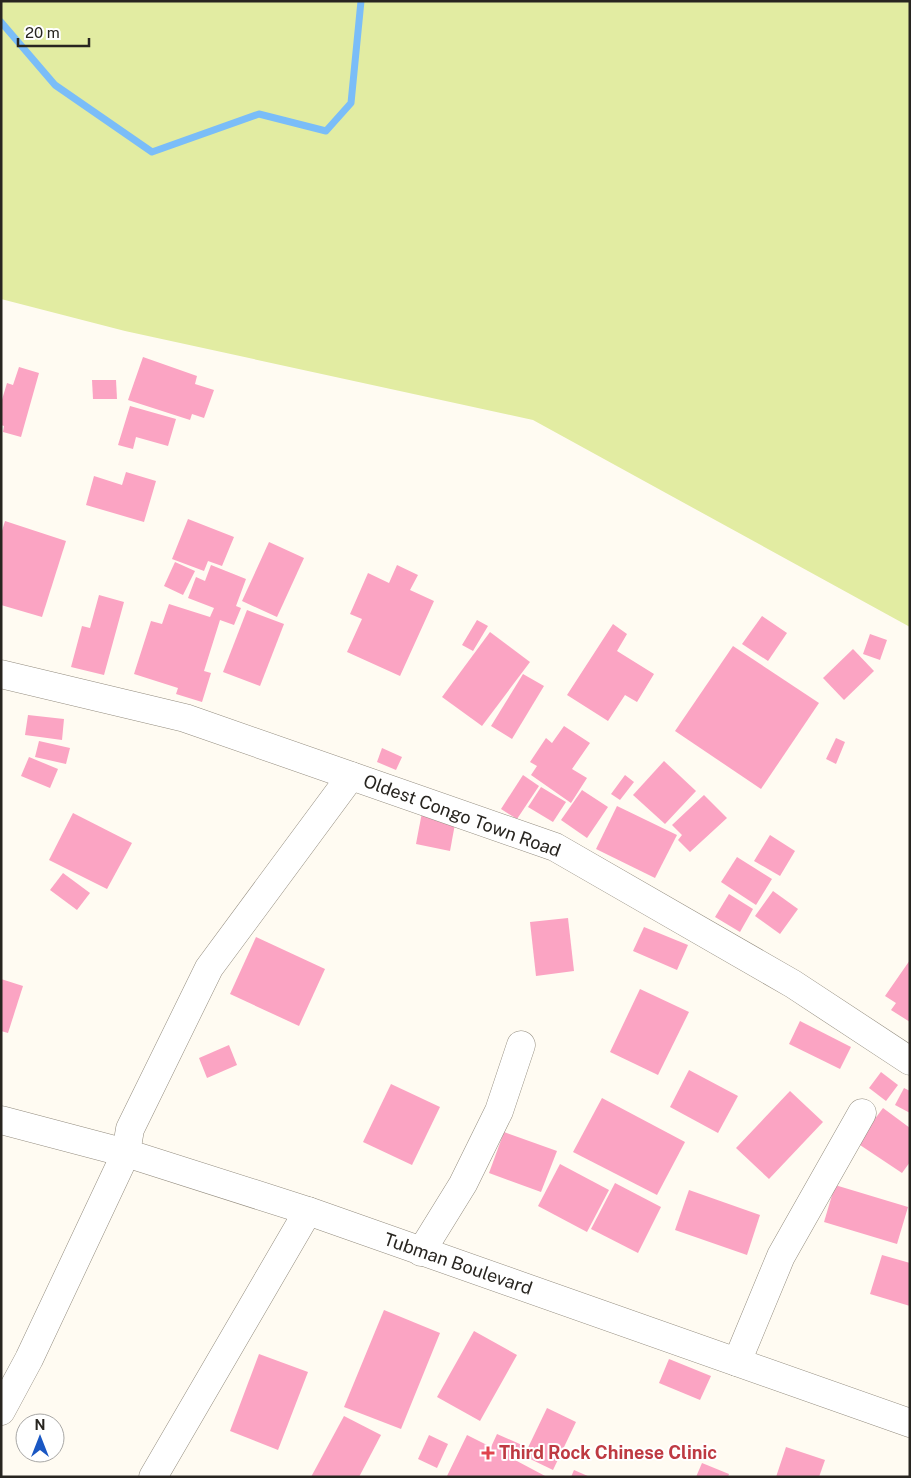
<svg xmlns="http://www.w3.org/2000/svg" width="911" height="1478" viewBox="0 0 911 1478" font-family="'Public Sans',sans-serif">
	<rect width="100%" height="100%" fill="#fffbf2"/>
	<path fill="#e2eca2" d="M1 1H910V627L533 420 125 331 1 299Z"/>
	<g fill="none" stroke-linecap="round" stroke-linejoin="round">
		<path stroke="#7abdf8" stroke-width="7" d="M1 22 55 85 152 152 259 114 326 131 351 103 361 1"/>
	</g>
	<g fill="#fba4c3">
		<path d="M143 357 197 376 195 384 214 390 204 418 192 414 190 420 128 400Z"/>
		<path d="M19 367 39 373 21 437 3 432 4 426 1 425V403L7 383 13 385Z"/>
		<path d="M92 380H116L117 399H93Z"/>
		<path d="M130 406 176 419 168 446 136 437 133 449 118 445Z"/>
		<path d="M126 472 156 481 144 522 86 505 94 476 122 485Z"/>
		<path d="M188 519 234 537 222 566 208 561 204 571 172 559Z"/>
		<path d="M5 521 66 541 42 617 1 605V534Z"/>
		<path d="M269 542 304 558 277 617 242 601Z"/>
		<path d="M175 562 195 571 183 595 164 586Z"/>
		<path d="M211 565 246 579 236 606 241 608 234 625 220 620 204 671 211 673 202 702 176 694 178 688 134 674 151 621 162 624 169 604 210 617 214 608 188 598 196 577 205 581Z"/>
		<path d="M397 565 418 575 410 590 434 601 400 676 347 652 362 619 350 614 368 573 389 583Z"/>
		<path d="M99 595 124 602 104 675 71 667 82 626 90 628Z"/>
		<path d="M247 610 284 624 260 686 223 672Z"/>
		<path d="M762 616 787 633 768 661 742 644Z"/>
		<path d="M477 620 488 626 473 651 462 645Z"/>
		<path d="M613 624 627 634 617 651 654 674 637 702 625 695 608 721 567 695Z"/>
		<path d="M490 632 530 662 482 726 442 697Z"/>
		<path d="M870 634 887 640 880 660 863 654Z"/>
		<path d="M733 646 819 703 761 789 675 731Z"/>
		<path d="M853 649 874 671 844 700 823 678Z"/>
		<path d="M523 674 544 686 512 739 491 726Z"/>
		<path d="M28 715 64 719 62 740 25 735Z"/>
		<path d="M564 726 590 743 572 769 587 778 571 803 531 775 537 766 530 762 546 738 552 743Z"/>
		<path d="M836 738 845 742 836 764 826 759Z"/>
		<path d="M39 741 70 748 66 764 35 757Z"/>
		<path d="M382 748 402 757 396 770 377 762Z"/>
		<path d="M29 757 58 769 50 788 21 776Z"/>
		<path d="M664 761 696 791 665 824 633 795Z"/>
		<path d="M523 775 539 786 517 819 501 809Z"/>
		<path d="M625 775 634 782 620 800 611 794Z"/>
		<path d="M541 787 566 802 553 822 528 807Z"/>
		<path d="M582 790 608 807 587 838 561 820Z"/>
		<path d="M704 795 727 818 690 852 678 840 682 835 672 825Z"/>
		<path d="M617 806 677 835 655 878 596 849Z"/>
		<path d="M423 807 457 813 450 851 416 844Z"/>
		<path d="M73 813 132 843 107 889 49 860Z"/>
		<path d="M770 835 795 851 780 876 754 861Z"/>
		<path d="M737 857 772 879 756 905 721 882Z"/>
		<path d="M63 873 90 893 77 910 50 890Z"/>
		<path d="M773 891 798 909 780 934 755 916Z"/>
		<path d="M729 894 753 909 740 932 715 917Z"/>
		<path d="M568 918 574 971 536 976 530 922Z"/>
		<path d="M644 927 688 945 677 970 633 951Z"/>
		<path d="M256 937 325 969 299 1026 230 994Z"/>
		<path d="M910 960V1022L891 1010 896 1003 885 996Z"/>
		<path d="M1 979 23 986 8 1033 1 1031Z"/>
		<path d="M640 989 689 1012 658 1075 610 1052Z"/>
		<path d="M800 1021 851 1047 840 1069 789 1044Z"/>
		<path d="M229 1045 237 1065 207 1078 199 1058Z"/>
		<path d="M689 1070 738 1096 718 1133 670 1107Z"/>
		<path d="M881 1072 898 1085 886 1101 869 1088Z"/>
		<path d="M391 1084 440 1107 412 1165 363 1142Z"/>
		<path d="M904 1088 910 1091V1113L895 1105Z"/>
		<path d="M790 1091 823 1122 769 1179 736 1148Z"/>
		<path d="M602 1098 685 1142 657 1195 573 1152Z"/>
		<path d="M883 1108 910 1128V1162L902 1173 857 1143Z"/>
		<path d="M504 1132 557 1151 541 1192 489 1173Z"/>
		<path d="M560 1164 609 1190 587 1232 538 1206Z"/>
		<path d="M615 1183 661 1207 638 1253 591 1229Z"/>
		<path d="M835 1185 908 1207 897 1244 824 1222Z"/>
		<path d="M689 1190 760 1215 747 1255 675 1230Z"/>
		<path d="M882 1255 910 1263V1306L870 1294Z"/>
		<path d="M384 1310 440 1333 401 1429 344 1407Z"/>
		<path d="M474 1331 517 1355 480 1421 437 1397Z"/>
		<path d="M259 1354 308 1372 278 1450 230 1431Z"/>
		<path d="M669 1359 711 1376 700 1400 659 1383Z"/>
		<path d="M547 1408 576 1422 553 1470 524 1456Z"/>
		<path d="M344 1416 381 1435 359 1477H311Z"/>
		<path d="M497 1434 522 1445 515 1460 547 1477 447 1476 467 1435 491 1447Z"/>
		<path d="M429 1435 448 1444 437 1468 418 1459Z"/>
		<path d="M786 1447 825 1460 819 1477H776Z"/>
		<path d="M702 1463 729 1474 728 1477H696Z"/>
		<path d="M574 1470 590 1477H571Z"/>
	</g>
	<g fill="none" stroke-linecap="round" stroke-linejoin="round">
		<defs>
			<g id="minor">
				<path d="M1 674 185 718 555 847 793 984 910 1061"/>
				<path d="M421 1252 463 1184 499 1111 521 1045"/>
				<path d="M737 1362 781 1256 862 1113"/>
				<path d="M1 1411 29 1359 126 1153 130 1129 209 968 351 776"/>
				<path d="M153 1477 308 1211"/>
			</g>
			<path id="trunk" d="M1 1120 126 1153 308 1211 910 1423"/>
		</defs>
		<use href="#minor" stroke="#938c7f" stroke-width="29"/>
		<use href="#trunk" stroke="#938c7f" stroke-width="29"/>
		<use href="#minor" stroke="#fff" stroke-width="28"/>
		<use href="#trunk" stroke="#fff" stroke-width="28"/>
	</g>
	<path fill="#e0444e" stroke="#fff" stroke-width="2" d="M485.5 1445.5h5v5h5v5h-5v5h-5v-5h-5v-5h5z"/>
	<g text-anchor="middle" stroke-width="4" stroke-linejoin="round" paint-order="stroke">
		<g font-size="18" fill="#282520" stroke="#fff">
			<text transform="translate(462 816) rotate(20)" y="6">Oldest Congo Town Road</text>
			<text transform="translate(458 1264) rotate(19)" y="6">Tubman Boulevard</text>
		</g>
		<g font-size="18" font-weight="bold" fill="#be3a42" stroke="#fff" text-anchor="start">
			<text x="499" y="1459">Third Rock Chinese Clinic</text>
		</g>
	</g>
	<rect width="911" height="1478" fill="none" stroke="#282520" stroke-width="5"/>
	<g transform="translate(40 1438)"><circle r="24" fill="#ffffff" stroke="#a9a8a6"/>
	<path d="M0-4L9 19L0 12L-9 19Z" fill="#1a57c3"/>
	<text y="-8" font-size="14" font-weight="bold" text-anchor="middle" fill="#282520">N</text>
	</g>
	<path d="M18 38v8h71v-8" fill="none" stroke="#282520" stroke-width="2.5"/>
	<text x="25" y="38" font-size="15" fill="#282520" stroke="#ffffff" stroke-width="4" paint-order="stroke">20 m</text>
</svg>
